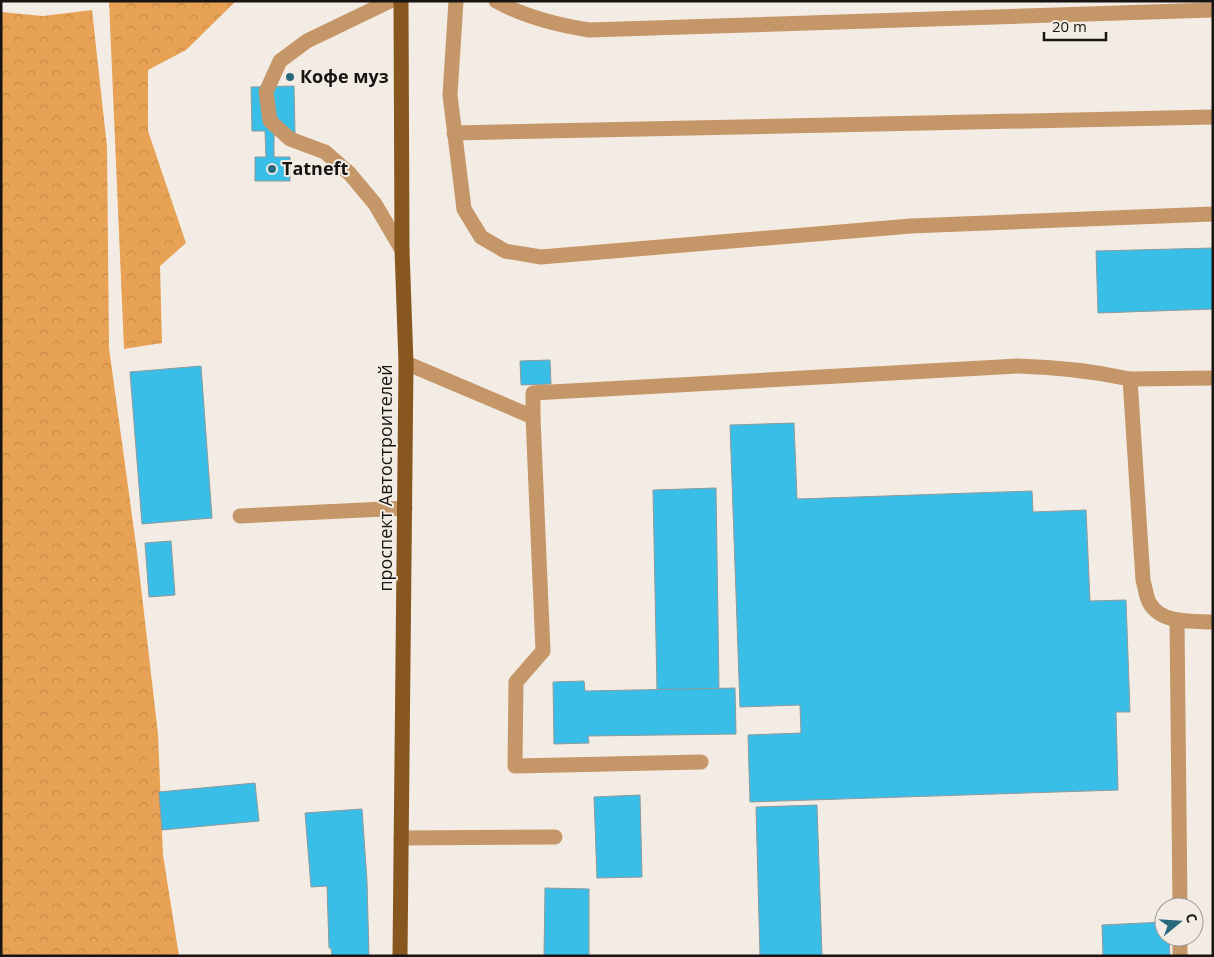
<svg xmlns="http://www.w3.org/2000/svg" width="1214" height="957" viewBox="0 0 1214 957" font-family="'Open Sans',sans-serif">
	<defs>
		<pattern id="forest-crowns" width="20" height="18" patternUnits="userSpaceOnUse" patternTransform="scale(1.25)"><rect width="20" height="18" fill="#e8a255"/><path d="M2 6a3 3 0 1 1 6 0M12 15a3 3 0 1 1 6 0" fill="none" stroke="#c68b49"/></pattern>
	</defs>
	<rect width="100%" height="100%" fill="#f3ece5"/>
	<g fill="url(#forest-crowns)">
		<path d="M109 1H236L186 50 148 70V131L186 243 160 266 162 343 124 349Z"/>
		<path d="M92 10 107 147 109 348 137 552 158 734 163 855 179 956H1V12L43 16Z"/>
	</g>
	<g fill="#39bfe7" stroke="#8f989c">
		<path d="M294 86 295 133H274V157H290V181H255V157H266L265 131H252L251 87Z"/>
		<path d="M1213 248V309L1098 313 1096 251Z"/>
		<path d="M550 360 551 384 521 385 520 361Z"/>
		<path d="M201 366 212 518 142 524 130 372Z"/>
		<path d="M794 423 797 499 1032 491 1033 512 1086 510 1090 601 1126 600 1130 712H1116L1118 790 750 802 748 735 801 733 800 705 740 707 730 425Z"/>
		<path d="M716 488 719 689 657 690 653 490Z"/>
		<path d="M171 541 175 595 149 597 145 543Z"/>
		<path d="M584 681 585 691 735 688 736 734 588 736 589 743 554 744 553 682Z"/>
		<path d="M255 783 259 821 162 830 159 792Z"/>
		<path d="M640 795 642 877 597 878 594 797Z"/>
		<path d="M817 805 822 956H760L756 807Z"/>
		<path d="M362 809 367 881 369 956H332L331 948H329L327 886 311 887 305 813Z"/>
		<path d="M545 888 589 889V956H544Z"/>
		<path d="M1164 922V937H1169L1170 956H1103L1102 925Z"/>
	</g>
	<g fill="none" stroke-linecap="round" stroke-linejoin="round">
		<g stroke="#c59768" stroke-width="15">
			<path d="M390 1 307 41 280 61 266 92 270 121 290 139 325 152 350 174 375 204 402 250"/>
			<path d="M456 1 450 95 464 209 481 237 505 251 541 257 911 226 1213 214"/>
			<path d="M496 1C525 17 557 25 589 30L1213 10"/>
			<path d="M454 133 1213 117"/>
			<path d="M406 363 533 417 543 651 516 682 515 766 701 762"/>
			<path d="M1130 379 1213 378"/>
			<path d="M533 417V393L1018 366C1056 367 1093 371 1130 379L1143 580C1145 587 1146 596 1149 602 1160 624 1192 621 1213 622"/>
			<path d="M240 516 405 508"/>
			<path d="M1177 620 1180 907"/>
			<path d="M401 838 555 837"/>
			<path d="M1180 937V956"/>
		</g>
		<path stroke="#87571f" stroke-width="15" d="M400 956 406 363 402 250 401 1"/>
	</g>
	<g fill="#29697e" stroke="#f3ece5" stroke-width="2">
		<circle cx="290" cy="77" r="5"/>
		<circle cx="272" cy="169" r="5"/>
	</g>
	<g text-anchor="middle" stroke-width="4" stroke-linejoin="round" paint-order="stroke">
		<g font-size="18" font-weight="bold" fill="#171412" stroke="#f3ece5" text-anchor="start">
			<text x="300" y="83">Кофе муз</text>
			<text x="282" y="175">Tatneft</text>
		</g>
		<g font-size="18" fill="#171412" stroke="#f3ece5">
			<text transform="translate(386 478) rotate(-90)" y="6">проспект Автостроителей</text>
		</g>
	</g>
	<rect width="1214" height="957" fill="none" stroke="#171412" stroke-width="5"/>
	<g transform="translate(1179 922) rotate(72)"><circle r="24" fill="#f3ece5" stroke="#9b9691"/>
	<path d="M0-4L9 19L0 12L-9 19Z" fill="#29697e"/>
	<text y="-8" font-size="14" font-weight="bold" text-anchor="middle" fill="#171412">С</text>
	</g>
	<path d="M1044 32v8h62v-8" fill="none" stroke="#171412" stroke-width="2.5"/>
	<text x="1052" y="32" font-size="15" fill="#171412" stroke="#f3ece5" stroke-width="4" paint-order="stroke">20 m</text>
</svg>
